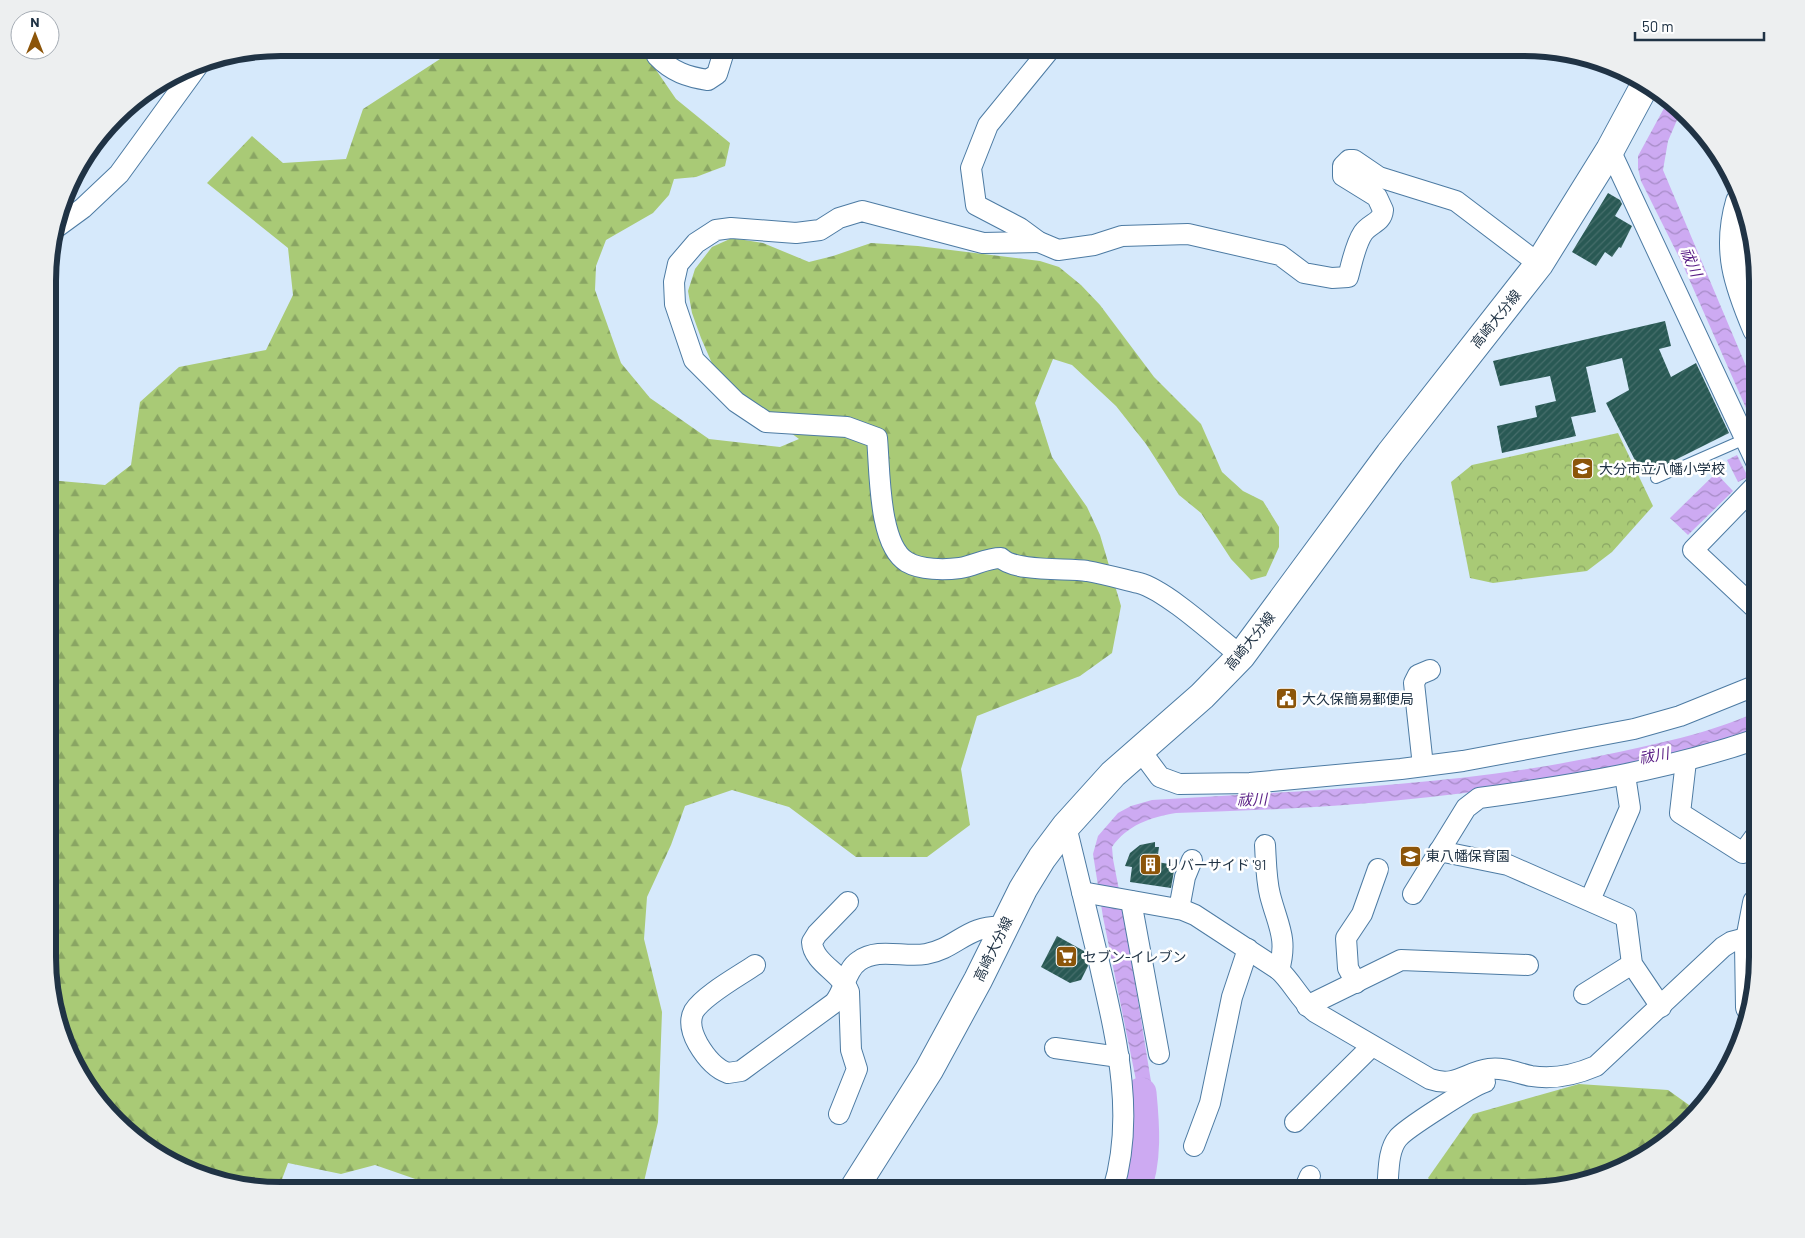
<svg xmlns="http://www.w3.org/2000/svg" width="1805" height="1238" viewBox="0 0 1805 1238" font-family="Barlow,'Noto Sans JP',sans-serif">
	<defs>
		<pattern id="forest-firs" width="22" height="20" patternUnits="userSpaceOnUse" patternTransform="scale(1.25)"><rect width="22" height="20" fill="#a9ca76"/><path d="M5 1l3.5 6h-7zM16 11l3.5 6h-7z" fill="#89a563"/></pattern>
		<pattern id="park-crowns" width="20" height="18" patternUnits="userSpaceOnUse" patternTransform="scale(1.25)"><rect width="20" height="18" fill="#a9ca76"/><path d="M2 6a3 3 0 1 1 6 0M12 15a3 3 0 1 1 6 0" fill="none" stroke="#89a563"/></pattern>
		<pattern id="water-waves" width="16" height="10" patternUnits="userSpaceOnUse" patternTransform="scale(1.25)"><rect width="16" height="10" fill="#cdaaf2"/><path d="M0 5q4-4 8 0t8 0" fill="none" stroke="#a68bc6"/></pattern>
		<pattern id="building-hatch" width="6" height="6" patternUnits="userSpaceOnUse" patternTransform="scale(1.25)"><rect width="6" height="6" fill="#295954"/><path d="M-1 1l2-2M0 6l6-6M5 7l2-2" fill="none" stroke="#466e6b"/></pattern>
	</defs>
	<rect width="100%" height="100%" fill="#d6e9fb"/>
	<g fill="url(#forest-firs)">
		<path d="M457 48H641L676 99 730 143 725 166 696 177 674 179 669 195 653 213 606 240 596 266 595 290 621 363 650 398 709 439 780 447 799 439 735 391 714 368 701 338 692 313 688 291 695 269 712 247 732 238 763 243 809 262 833 256 871 243 918 246 1040 261 1059 267 1081 285 1100 305 1154 377 1201 424 1222 472 1243 491 1263 501 1279 527V547L1266 576 1251 580 1231 559 1201 513 1179 495 1146 444 1116 406 1072 365 1053 359 1035 403 1052 457 1087 507 1100 535 1121 606 1112 653 1080 676 977 716 961 769 970 825 927 857H856L789 807 732 790 685 806 671 845 647 897 644 939 662 1012 658 1122 642 1190H426L421 1181 375 1165 341 1174 288 1163 278 1190H266L206 1178 139 1142 79 1073 49 987V480L105 485 131 465 140 402 179 367 266 350 293 295 288 248 207 183 252 136 283 163 346 159 363 109Z"/>
		<path d="M1579 1084 1668 1090 1696 1110 1627 1166 1524 1190H1439L1428 1178 1473 1114Z"/>
	</g>
	<path fill="url(#park-crowns)" d="M1618 433 1653 506 1612 552 1587 571 1493 583 1470 578 1451 482 1472 465Z"/>
	<g fill="url(#water-waves)">
		<path d="M1669 99 1680 113 1668 141 1663 170 1757 392V433L1682 263 1641 181 1638 168V156Z"/>
		<path d="M1737 455 1748 477 1738 482 1727 460Z"/>
		<path d="M1716 473 1733 491 1688 535 1670 518Z"/>
		<path d="M1757 712V727C1709 747 1659 758 1608 769 1466 799 1321 809 1176 813 1151 817 1127 825 1112 847L1113 859C1131 947 1143 1036 1158 1124L1153 1125 1154 1169 1150 1190H1130L1145 1155 1139 1095 1103 917 1093 854 1098 836 1118 813 1131 806 1152 800C1308 790 1465 786 1619 752 1669 741 1709 733 1757 712Z"/>
	</g>
	<g fill="none" stroke-linecap="round" stroke-linejoin="round">
		<path stroke="#cdaaf2" stroke-width="31" d="M1135 1190C1147 1161 1144 1124 1141 1093"/>
	</g>
	<g fill="url(#building-hatch)">
		<path d="M1608 193 1620 200 1622 204 1615 216 1632 226 1621 248 1619 247 1612 257 1605 252 1596 266 1572 252Z"/>
		<path d="M1665 321 1671 346 1659 349 1671 377 1696 363 1729 433 1643 476 1606 403 1629 390 1622 358 1586 367 1596 412 1571 417 1576 436 1502 453 1497 426 1537 417 1535 406 1556 401 1550 376 1500 386 1493 361Z"/>
		<path d="M1155 842V847H1159L1157 862 1175 865 1171 888 1130 882 1132 867 1125 866 1130 853 1140 845Z"/>
		<path d="M1057 936 1084 951 1088 966 1081 980 1070 983 1041 967Z"/>
	</g>
	<g fill="none" stroke-linecap="round" stroke-linejoin="round">
		<defs>
			<path id="lane" d="M1656 478 1745 439"/>
			<g id="street">
				<path d="M657 48V56C672 72 688 77 708 80L717 74 725 48"/>
				<path d="M1051 48 988 125 971 168 976 205 1020 228 1039 242 1058 250 1094 245 1122 236 1188 234 1280 255 1304 273 1332 278 1348 277C1352 263 1355 245 1363 233 1370 223 1382 223 1383 210L1377 197 1343 176V166L1349 160H1354L1379 177 1456 201 1539 264"/>
				<path d="M1610 150 1757 464"/>
				<path d="M57 227 83 208 119 174 199 64"/>
				<path d="M1039 242 983 243 862 211 839 218 820 230 796 233 731 228 716 230 696 243 678 264 674 282 675 304 694 360 736 402 766 422 847 427 877 438C880 469 878 545 907 562 921 570 944 570 960 568 974 566 986 558 1001 558 1015 572 1067 568 1087 571 1104 574 1122 579 1139 583 1166 590 1217 637 1241 656"/>
				<path d="M1757 484 1693 550 1757 610"/>
				<path d="M1140 750 1160 777 1179 784 1250 783 1401 769 1463 761 1634 729 1680 716 1757 685"/>
				<path d="M1686 761 1680 813 1743 853 1757 834"/>
				<path d="M1423 766 1414 683 1418 675 1430 670"/>
				<path d="M1066 826C1077 871 1088 917 1099 962 1116 1037 1136 1115 1113 1190"/>
				<path d="M1265 845C1266 861 1266 879 1270 895 1278 926 1288 938 1279 970"/>
				<path d="M1439 851 1508 865 1626 917 1632 964 1661 1007"/>
				<path d="M1082 892 1183 910 1195 915 1279 970C1293 983 1300 1000 1315 1012L1430 1079C1456 1088 1466 1072 1489 1069 1504 1067 1517 1073 1531 1076 1554 1080 1575 1075 1596 1066L1723 947 1731 942 1750 937"/>
				<path d="M1413 894 1466 808 1479 798C1574 785 1667 770 1757 739"/>
				<path d="M1590 900 1630 808 1625 775"/>
				<path d="M1131 901 1159 1054"/>
				<path d="M1179 909 1185 877 1192 860"/>
				<path d="M755 965C739 976 704 995 694 1011 688 1022 693 1035 698 1044 705 1056 716 1069 728 1073L741 1071 834 1003C845 991 845 970 859 961 878 947 904 958 926 954 958 948 967 924 1004 927"/>
				<path d="M1356 983 1348 968 1346 938 1362 914 1378 869"/>
				<path d="M1584 994 1632 964"/>
				<path d="M1307 1006 1401 960 1528 965"/>
				<path d="M1055 1048 1119 1057"/>
				<path d="M839 1114 857 1069 851 1050 849 992C842 973 813 963 812 942L817 934 848 902"/>
				<path d="M1295 1122 1372 1046"/>
				<path d="M1194 1146 1210 1103 1232 997 1248 949"/>
				<path d="M1304 1190 1310 1176"/>
				<path d="M1387 1190C1389 1175 1387 1151 1398 1138 1405 1129 1472 1086 1485 1082"/>
			</g>
			<g id="secondary">
				<path d="M1740 202C1726 250 1738 284 1757 329"/>
				<path d="M1750 1007 1749 945 1757 903"/>
				<path d="M853 1190 929 1070 978 980 1023 889 1042 858 1066 826 1113 774 1202 696 1241 656 1390 454 1539 264 1610 150 1645 85"/>
			</g>
		</defs>
		<use href="#lane" stroke="#4d7ba3" stroke-width="12"/>
		<use href="#street" stroke="#4d7ba3" stroke-width="22"/>
		<use href="#secondary" stroke="#4d7ba3" stroke-width="30"/>
		<use href="#lane" stroke="#fff" stroke-width="10"/>
		<use href="#street" stroke="#fff" stroke-width="20"/>
		<use href="#secondary" stroke="#fff" stroke-width="28"/>
	</g>
	<defs>
		<symbol id="school-square" viewBox="-11 -11 22 22"><rect x="-9" y="-9" width="18" height="18" rx="4" fill="#8c5509" stroke="#fff"/><path d="M0-5L7-2L0 1L-7-2ZM-4 1L0 2.5L4 1V4Q0 6-4 4Z" fill="#fff"/></symbol>
		<symbol id="civic-square" viewBox="-11 -11 22 22"><rect x="-9" y="-9" width="18" height="18" rx="4" fill="#8c5509" stroke="#fff"/><path d="M-.6-6.5H3V-4.5H.6V-3L4-1V1h2V6H-6V1h2V-1L-.6-3ZM-1.2 2.5V6h2.4V2.5Z" fill="#fff"/></symbol>
		<symbol id="building-square" viewBox="-11 -11 22 22"><rect x="-9" y="-9" width="18" height="18" rx="4" fill="#8c5509" stroke="#fff"/><path d="M-4-6H4V6H1V3H-1V6H-4ZM-2.5-4.3h1.7v1.8h-1.7ZM.8-4.3h1.7v1.8H.8ZM-2.5-1h1.7V.8h-1.7ZM.8-1h1.7V.8H.8Z" fill="#fff"/></symbol>
		<symbol id="supermarket-square" viewBox="-11 -11 22 22"><rect x="-9" y="-9" width="18" height="18" rx="4" fill="#8c5509" stroke="#fff"/><path d="M-6-5.5h2.5l.6 2H6L4.5 2H-2.5L-4.4-4H-6ZM-1.5 3.2a1.3 1.3 0 1 0 .1 0ZM3 3.2a1.3 1.3 0 1 0 .1 0Z" fill="#fff"/></symbol>
	</defs>
	<g fill-rule="evenodd">
		<use href="#school-square" x="1570" y="456" width="25" height="25"/>
		<use href="#civic-square" x="1274" y="686" width="25" height="25"/>
		<use href="#school-square" x="1398" y="844" width="25" height="25"/>
		<use href="#building-square" x="1138" y="852" width="25" height="25"/>
		<use href="#supermarket-square" x="1054" y="944" width="25" height="25"/>
	</g>
	<g text-anchor="middle" stroke-width="5" stroke-linejoin="round" paint-order="stroke">
		<g font-size="14" fill="#203345" stroke="#fff">
			<text transform="translate(1496 319) rotate(-51)" y="5">高崎大分線</text>
			<text transform="translate(1250 641) rotate(-51)" y="5">高崎大分線</text>
			<text transform="translate(993 949) rotate(-64)" y="5">高崎大分線</text>
		</g>
		<g font-size="14" fill="#203345" stroke="#fff" text-anchor="start">
			<text x="1599" y="474">大分市立八幡小学校</text>
			<text x="1302" y="704">大久保簡易郵便局</text>
			<text x="1426" y="861">東八幡保育園</text>
			<text x="1166" y="870">リバーサイド '91</text>
			<text x="1083" y="962">セブン-イレブン</text>
		</g>
		<g font-size="15" font-style="italic" fill="#591e85" stroke="#fff">
			<text transform="translate(1691 262) rotate(67)" y="5">祓川</text>
			<text transform="translate(1654 756) rotate(-11)" y="5">祓川</text>
			<text transform="translate(1252 800) rotate(-2)" y="5">祓川</text>
		</g>
	</g>
	<path d="M0 0H1805V1238H0ZM281 56H1524A225 225 0 0 1 1749 281V957A225 225 0 0 1 1524 1182H281A225 225 0 0 1 56 957V281A225 225 0 0 1 281 56Z" fill="#edeff0" fill-rule="evenodd"/>
	<path fill="none" stroke="#203345" stroke-width="6" d="M281 56H1524A225 225 0 0 1 1749 281V957A225 225 0 0 1 1524 1182H281A225 225 0 0 1 56 957V281A225 225 0 0 1 281 56Z"/>
	<g transform="translate(35 35)"><circle r="24" fill="#ffffff" stroke="#a6adb5"/>
	<path d="M0-4L9 19L0 12L-9 19Z" fill="#8c5509"/>
	<text y="-8" font-size="14" font-weight="bold" text-anchor="middle" fill="#203345">N</text>
	</g>
	<path d="M1635 32v8h129v-8" fill="none" stroke="#203345" stroke-width="2.5"/>
	<text x="1642" y="32" font-size="15" fill="#203345" stroke="#ffffff" stroke-width="4" paint-order="stroke">50 m</text>
</svg>
